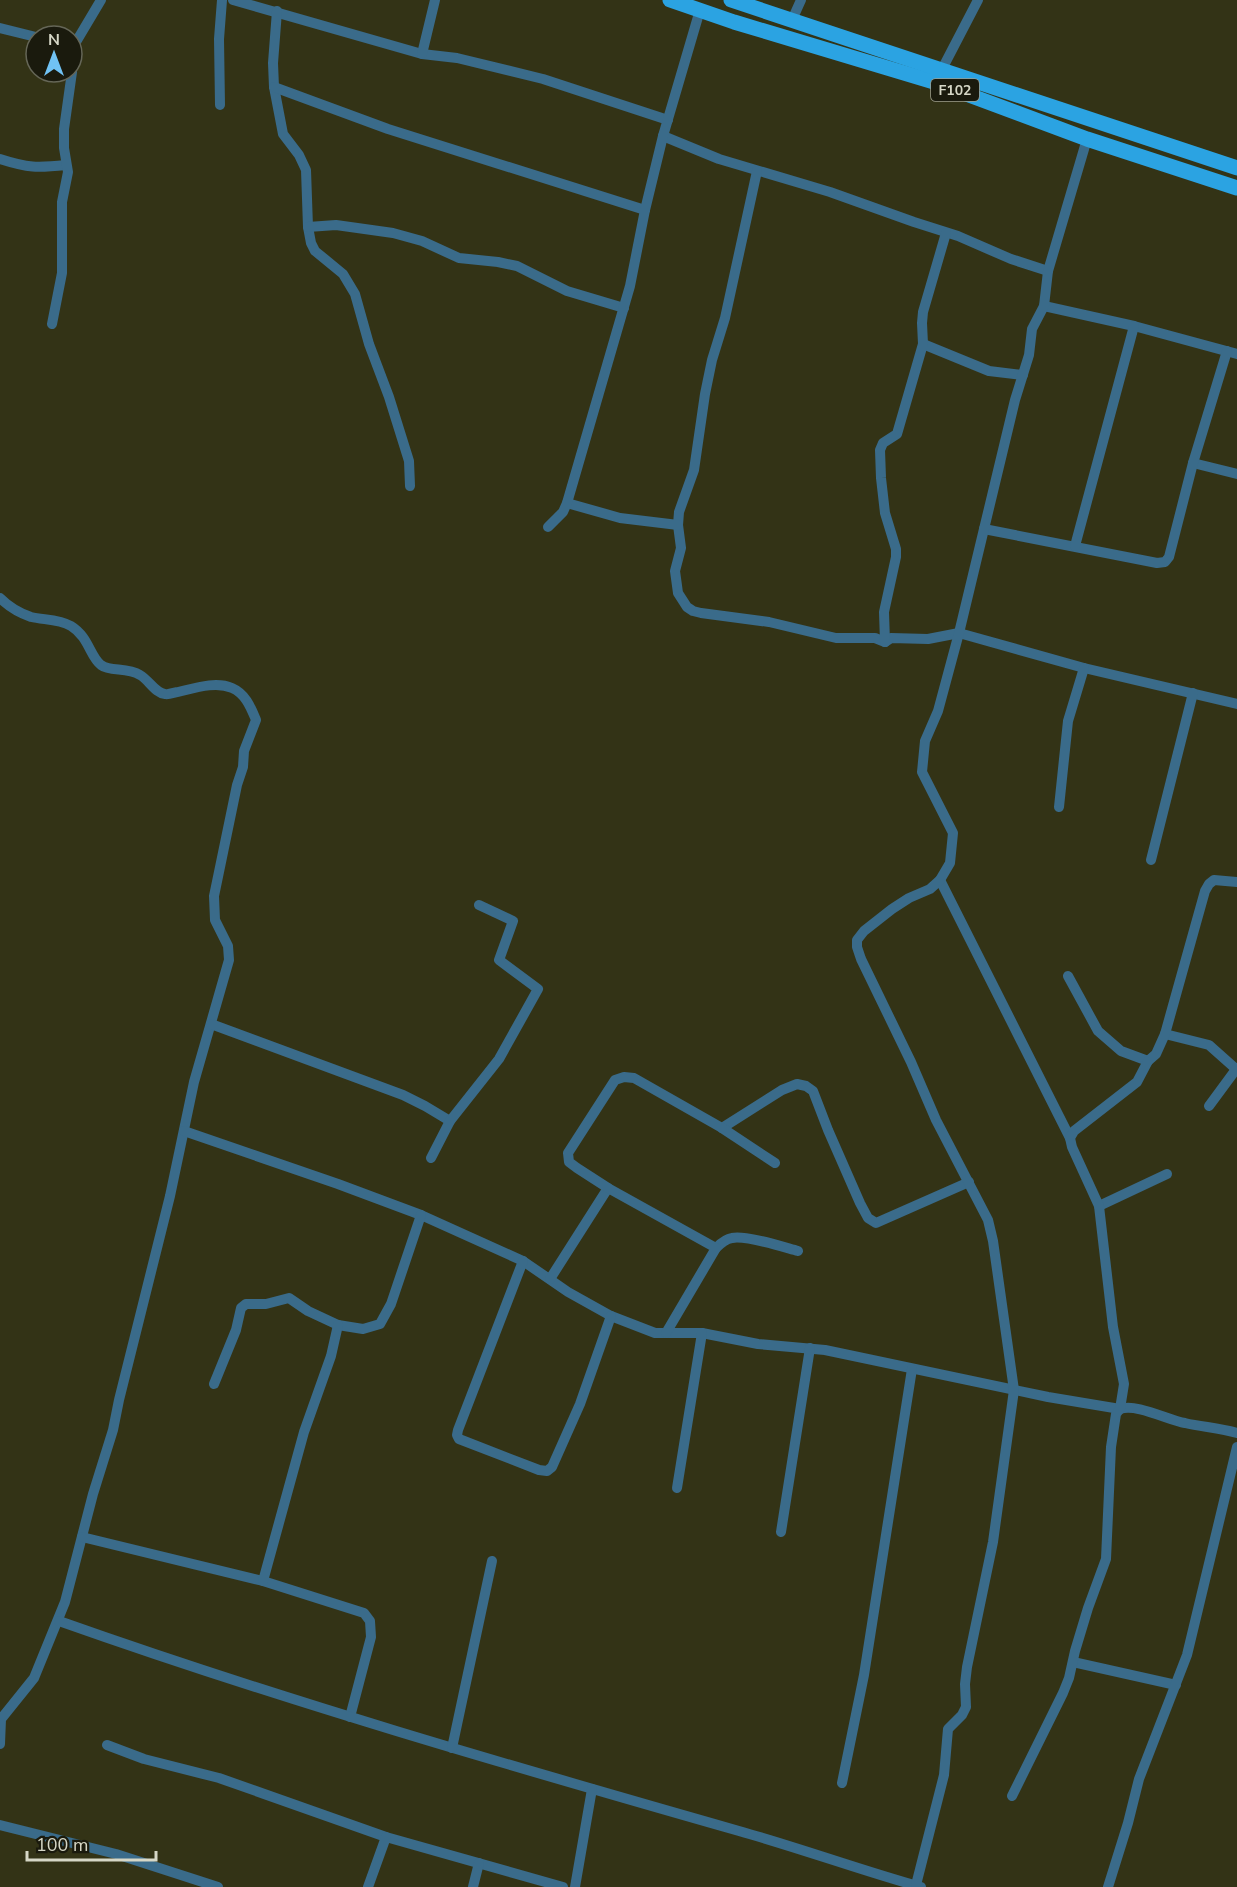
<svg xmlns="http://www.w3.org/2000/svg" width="1237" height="1887" viewBox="0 0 1237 1887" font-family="'Nunito Sans',sans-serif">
	<rect width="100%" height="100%" fill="#333316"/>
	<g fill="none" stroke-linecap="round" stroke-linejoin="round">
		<g stroke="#3a6b8a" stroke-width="10">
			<path d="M233 0 422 54 457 58 543 79 668 120"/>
			<path d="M277 11 273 63 274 87 283 134 299 155 306 170 308 227 311 243 315 251 343 274 355 294 369 344 389 397 409 461 410 486"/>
			<path d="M792 20 801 0"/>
			<path d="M0 28 36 37"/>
			<path d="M422 54 435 0"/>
			<path d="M72 70 76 42 101 0"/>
			<path d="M939 75 978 0"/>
			<path d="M274 87 388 129 645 210"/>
			<path d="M220 105 219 39 222 0"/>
			<path d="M663 136 719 159 830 192 914 222 958 236 1011 259 1048 271"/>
			<path d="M0 159C28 168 37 168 66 165"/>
			<path d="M757 171 725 318 712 360 705 394 694 470 679 512 678 525 681 548 675 571 678 593 687 607 693 611 701 613 769 622 836 638H875L885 642 891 638 928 639 959 633 1084 668 1237 704"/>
			<path d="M308 227 336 225 393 233 422 241 459 258 498 262 517 266 567 291 624 308"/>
			<path d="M1044 306 1134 326 1237 354"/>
			<path d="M52 324 62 273V202L68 172 64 148V129L72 72"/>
			<path d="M923 344 989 371 1023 375"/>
			<path d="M1193 463 1237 474"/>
			<path d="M567 503 620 518 678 525"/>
			<path d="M548 527 563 512 567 503 630 286 645 210 663 136 700 10"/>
			<path d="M984 529 1157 563 1165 562 1169 557 1193 463 1227 351"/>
			<path d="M1075 546 1134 326"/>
			<path d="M0 598C9 607 19 613 31 617 44 620 59 619 71 626 89 637 90 657 101 665 110 672 127 667 140 675 149 680 155 693 165 694 169 695 175 692 178 692 195 688 216 681 232 688 246 694 251 708 256 720L244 751 243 767 237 785 214 896 215 920 228 946 229 960 194 1082 170 1196 119 1400 113 1430 93 1494 65 1602 34 1678 1 1719 0 1744"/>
			<path d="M885 642 884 612 896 557V549L885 513 881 478 880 450 883 443 897 434 923 344 922 323 923 312 946 233"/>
			<path d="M1059 807 1068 721 1084 668"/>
			<path d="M1151 860 1193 693"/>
			<path d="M940 880 1070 1138"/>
			<path d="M1068 976 1098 1031 1121 1051 1148 1061"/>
			<path d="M211 1024 403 1095 425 1106 450 1121"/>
			<path d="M1165 1034 1209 1045 1236 1069"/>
			<path d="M1209 1106 1237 1068"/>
			<path d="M722 1128 782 1090 797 1084 806 1086 813 1091 828 1130 860 1203 868 1218 876 1223 969 1182"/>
			<path d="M184 1131 338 1184 421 1215 523 1261 568 1292 611 1316 655 1333H702L758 1344 825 1350 1048 1397 1120 1409C1136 1403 1168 1420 1185 1423 1202 1427 1220 1428 1237 1433"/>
			<path d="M431 1158 450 1121 499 1059 538 989 499 960 513 921 479 905"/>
			<path d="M1099 1206 1167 1174"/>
			<path d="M716 1248C720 1244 725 1239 732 1238 746 1235 783 1247 798 1251"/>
			<path d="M523 1261 458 1430 457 1435 459 1439 539 1470 547 1471 552 1467 580 1404 611 1316"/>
			<path d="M550 1279 608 1188"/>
			<path d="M666 1333 716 1248 608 1188 577 1168 569 1162 568 1153 615 1080 624 1077 634 1078 722 1128 775 1163"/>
			<path d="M214 1384 236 1330 241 1308 246 1304H266L289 1298 308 1311 338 1325 363 1329 380 1324 391 1304 421 1215"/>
			<path d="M677 1488 702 1333"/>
			<path d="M781 1532 810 1348"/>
			<path d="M82 1537 263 1581 364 1613 370 1621 371 1637 350 1717"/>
			<path d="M263 1581 304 1432 331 1356 338 1325"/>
			<path d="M59 1621C282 1700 511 1766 739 1831 800 1848 860 1870 921 1887"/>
			<path d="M1073 1662 1176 1685"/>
			<path d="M107 1745 144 1759 219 1778 386 1837 563 1887"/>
			<path d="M452 1748 492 1561"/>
			<path d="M842 1783 864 1675 912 1369"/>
			<path d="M1012 1796 1063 1693 1069 1678 1075 1651 1088 1608 1106 1559 1111 1447 1116 1414 1120 1409 1124 1384 1113 1327 1099 1206 1072 1147 1070 1138 1074 1131 1137 1082 1148 1061 1156 1054 1165 1034 1205 891 1209 884 1214 880 1237 882"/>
			<path d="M0 1825 116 1854 218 1887"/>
			<path d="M916 1885 944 1775 948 1729 962 1715 966 1707 965 1684 967 1667 993 1542 1014 1390 993 1241 988 1220 936 1120 911 1062 861 959 857 947V940L864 931 892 909 909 898 930 889 940 880 950 863 953 833 922 772 925 741 938 711 959 633 1015 400 1029 355 1032 329 1044 306 1048 271 1087 139"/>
			<path d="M368 1887 386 1837"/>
			<path d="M473 1887 479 1863"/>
			<path d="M575 1887 592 1789"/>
			<path d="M1108 1887 1128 1823 1139 1779 1187 1655 1237 1447"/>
		</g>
		<g stroke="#2ba3e2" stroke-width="15">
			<path d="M670 0 734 22 934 82 1087 139 1237 188"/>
			<path d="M731 0 1237 168"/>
		</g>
	</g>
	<g text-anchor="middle" stroke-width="4.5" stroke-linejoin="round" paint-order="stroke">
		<rect fill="#1a1a0d" stroke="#9e9e8e" stroke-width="1.5" x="931" y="79" width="48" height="22" rx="4.5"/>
		<g font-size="14" font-weight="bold" fill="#d6d7c6">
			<text x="955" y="95">F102</text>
		</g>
	</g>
	<g transform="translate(54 54)"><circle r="28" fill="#1a1a0d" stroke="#656657" stroke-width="1.5"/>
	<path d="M0-4.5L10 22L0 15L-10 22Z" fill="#70c2f4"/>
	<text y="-9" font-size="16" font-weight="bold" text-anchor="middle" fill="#d6d7c6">N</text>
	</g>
	<path d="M27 1851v9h129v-9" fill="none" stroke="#d6d7c6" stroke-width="3"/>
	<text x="36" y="1851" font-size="18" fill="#d6d7c6" stroke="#1a1a0d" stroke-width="4.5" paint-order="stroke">100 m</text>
</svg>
